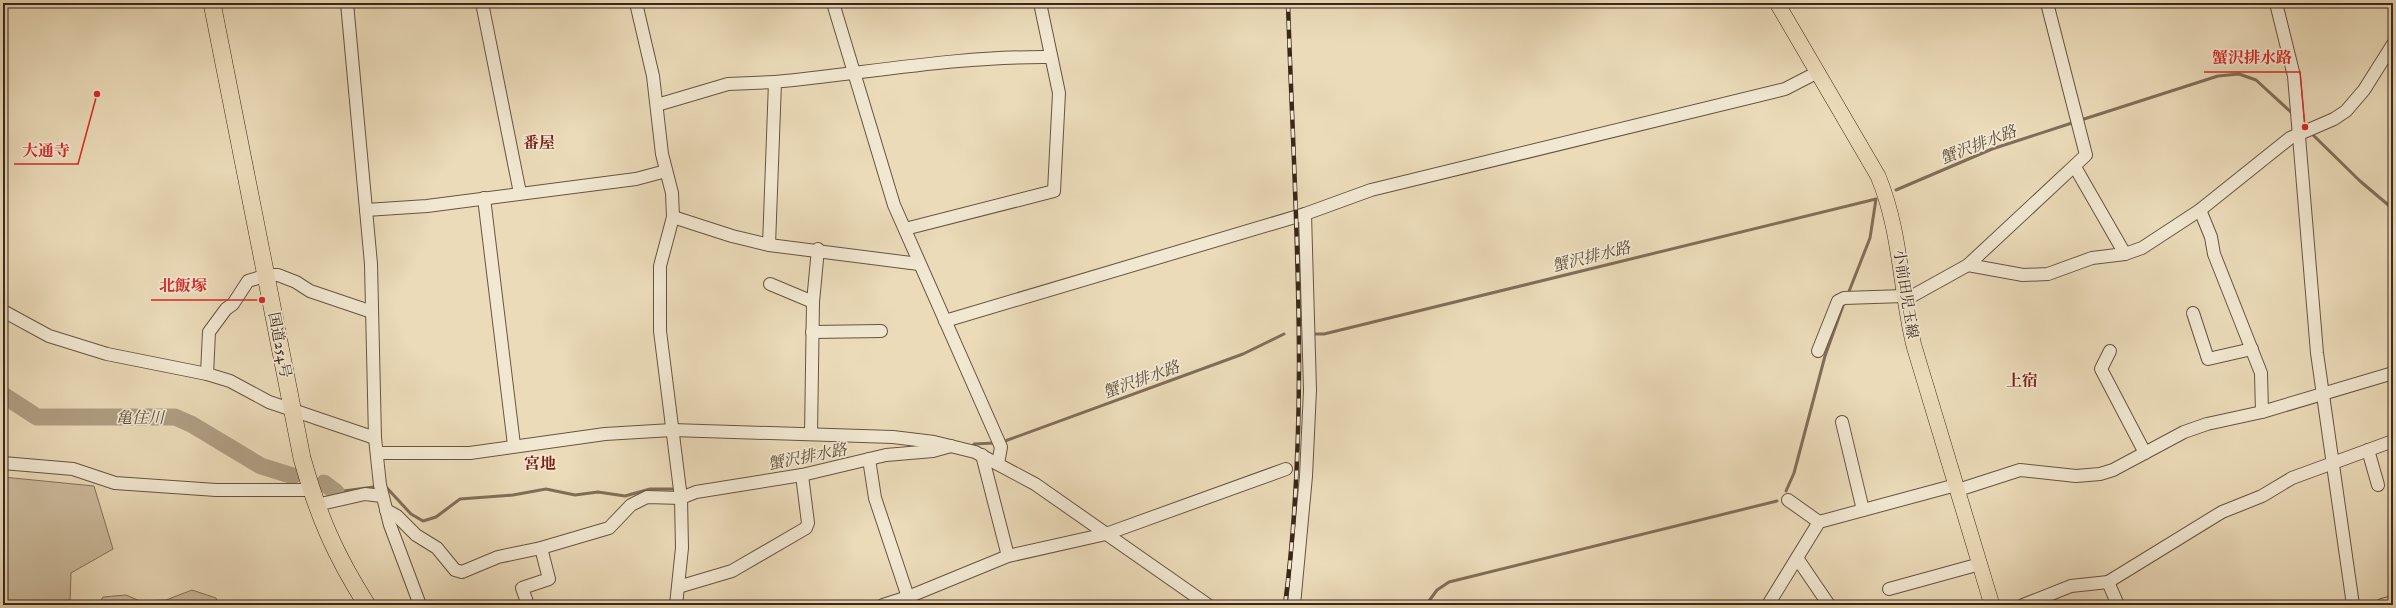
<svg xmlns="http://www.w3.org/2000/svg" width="2396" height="608" viewBox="0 0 2396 608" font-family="'IM FELL Double Pica','Noto Serif JP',serif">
	<rect width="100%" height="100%" fill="#ebdbb9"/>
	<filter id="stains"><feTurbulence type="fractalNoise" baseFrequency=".005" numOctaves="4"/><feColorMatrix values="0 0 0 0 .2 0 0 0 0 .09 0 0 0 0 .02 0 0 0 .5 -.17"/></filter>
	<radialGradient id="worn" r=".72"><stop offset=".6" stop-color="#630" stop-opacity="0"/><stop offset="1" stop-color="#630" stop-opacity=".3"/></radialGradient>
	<g fill="#cdbc9e" stroke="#84725c">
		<path d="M3 477 94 486 113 549 71 573 70 602 66 605H3Z"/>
		<path d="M192 590 216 598 219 605H98L103 597 126 595 140 601 166 600Z"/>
	</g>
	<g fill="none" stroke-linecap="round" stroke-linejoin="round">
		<g stroke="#806e59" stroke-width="3">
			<path d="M2081 120 2218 76 2239 74 2256 80 2293 114"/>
			<path d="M2311 133 2360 181 2393 209"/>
			<path d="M1896 190 1992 149 2075 122"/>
			<path d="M1312 334H1324L1876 199 1870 238 1848 294"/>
			<path d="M1005 441 1243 354 1284 334"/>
			<path d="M974 444 995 443"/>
			<path d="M387 488 411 514 423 521 436 517 460 499 513 495 546 489 575 495 598 492 625 496 650 489H675"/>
			<path d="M1786 491 1794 473 1825 356 1844 303"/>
			<path d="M336 492 374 487"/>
			<path d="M1426 605 1437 590 1449 582 1777 501"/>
		</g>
		<g stroke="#af9e83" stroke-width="17">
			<path d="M3 395 37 417H175L191 424 261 466 293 476"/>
			<path d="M324 483 336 492"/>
		</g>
		<defs>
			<g id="minor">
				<path d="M347 3 371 264 375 438 380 485 390 525 420 605"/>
				<path d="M482 3 520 193"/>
				<path d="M636 3 653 76 662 154 672 193 673 217 660 266V331L681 498 682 548 676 605"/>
				<path d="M833 3 894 205 1001 447 998 464"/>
				<path d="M2276 3 2294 76 2317 353 2353 605"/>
				<path d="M657 105 728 84 775 82"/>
				<path d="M2075 167 2125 254"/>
				<path d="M484 198 514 445"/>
				<path d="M366 210 427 206 636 179 666 171"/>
				<path d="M2200 210 2211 237 2214 254 2261 373 2262 412"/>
				<path d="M673 217 732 236 769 245 919 264"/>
				<path d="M905 229 1054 191 1059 93 1040 3"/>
				<path d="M769 245 775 82C867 73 958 56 1051 57"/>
				<path d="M1968 265 2023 275 2048 274 2092 258 2125 254 2142 248 2200 210 2290 138 2334 119 2346 111 2364 90 2393 44"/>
				<path d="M770 284 813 302"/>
				<path d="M1905 300 1968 265 2086 155 2047 3"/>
				<path d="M3 311 49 336 107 354 207 374 230 381 269 402 375 438"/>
				<path d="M2193 313 2208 359 2252 349"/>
				<path d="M945 321 1305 214 1371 190 1785 89 1818 72"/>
				<path d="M812 332 881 331"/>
				<path d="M1818 351 1838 301 1844 298 1904 296"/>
				<path d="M2110 351 2101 369 2145 453"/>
				<path d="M207 374 209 332 226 309 233 304 248 281 267 275H278L296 282 310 291 372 312"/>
				<path d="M1842 422 1863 510"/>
				<path d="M811 434 813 302 818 249"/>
				<path d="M2368 450 2378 485"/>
				<path d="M377 453H470L605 434 672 430 893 437 934 442 975 452 1035 484 1208 605"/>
				<path d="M982 455 1008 556"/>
				<path d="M869 459 875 498 908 597"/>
				<path d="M3 463 73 469 115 483 216 490H311"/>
				<path d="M1958 490 2020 470 2076 476 2100 474 2113 470 2184 432 2207 424 2262 412 2393 373"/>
				<path d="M1788 500 1819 522"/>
				<path d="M316 505 365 494 382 496"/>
				<path d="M386 510 397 516 416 535 437 548 455 570 462 572 498 557 541 548 609 528 631 505 647 497 681 498 696 492 802 475 886 455 933 451 951 446"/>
				<path d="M1797 558 1829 605"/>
				<path d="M2108 582 2118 605"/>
				<path d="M678 587 732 571 806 528 808 523 802 475"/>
				<path d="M1889 589 1980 564"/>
				<path d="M528 605 522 588 549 579 541 548"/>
				<path d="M883 605 908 597 1008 556 1106 534 1286 469"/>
				<path d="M1294 605 1306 476 1310 390 1305 214"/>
				<path d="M1768 605 1819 522 1956 485"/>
				<path d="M2023 605 2071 586 2108 582 2222 512 2262 496 2292 478 2393 441"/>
				<path d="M2382 605 2393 602"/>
			</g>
			<path id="major" d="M1777 3 1878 176C1901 231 1900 289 1914 346L1992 605"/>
			<path id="highway" d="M212 3 302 458C318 515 335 555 367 605"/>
		</defs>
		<use href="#minor" stroke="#665442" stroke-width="14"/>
		<use href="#major" stroke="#3a271a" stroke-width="16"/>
		<use href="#highway" stroke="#3a271a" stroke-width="18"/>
		<use href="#minor" stroke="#f2e8d2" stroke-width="12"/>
		<use href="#major" stroke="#ebdbb9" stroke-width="15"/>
		<use href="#highway" stroke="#ebdbb9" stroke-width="17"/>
		<defs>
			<path id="rail" d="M1285 605C1311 406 1294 203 1288 3"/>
		</defs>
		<use href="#rail" stroke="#3a271a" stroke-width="4.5"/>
		<use href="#rail" stroke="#f2e8d2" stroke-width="3" stroke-dasharray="9" stroke-linecap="butt"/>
	</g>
	<g text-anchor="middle" stroke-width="3.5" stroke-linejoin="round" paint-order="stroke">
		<g font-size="15" fill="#3a271a" stroke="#f2e8d2">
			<text transform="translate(1906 294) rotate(81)" y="5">小前田児玉線</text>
			<text transform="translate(280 345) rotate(79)" y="5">国道254号</text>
		</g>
		<g font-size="16" font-weight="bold" fill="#7a1f14" stroke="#f2e8d2">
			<text x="539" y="148">番屋</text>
			<text x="2022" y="386">上宿</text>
			<text x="540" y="469">宮地</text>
		</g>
		<g font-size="16" font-style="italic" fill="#5d4b3a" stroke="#f2e8d2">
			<text transform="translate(1978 144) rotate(-21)" y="6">蟹沢排水路</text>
			<text transform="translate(1591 256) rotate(-14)" y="6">蟹沢排水路</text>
			<text transform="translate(1141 379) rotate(-20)" y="6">蟹沢排水路</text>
			<text x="140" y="423">亀住川</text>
			<text transform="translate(807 456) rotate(-11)" y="6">蟹沢排水路</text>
		</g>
	</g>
	<path fill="none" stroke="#d62828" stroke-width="1.5" d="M2305 127L2300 72H2204M97 94L78 164H14M262 300L215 300H151"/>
	<g fill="#d62828" stroke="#f2e8d2" stroke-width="1.5">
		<circle cx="2305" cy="127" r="4"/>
		<circle cx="97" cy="94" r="4"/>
		<circle cx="262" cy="300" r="4"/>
	</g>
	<g font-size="16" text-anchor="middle" font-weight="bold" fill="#d62828" stroke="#f2e8d2" stroke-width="3.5" stroke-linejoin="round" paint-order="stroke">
		<text x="2252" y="63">蟹沢排水路</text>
		<text x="46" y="156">大通寺</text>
		<text x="183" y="291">北飯塚</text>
	</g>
	<rect width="2396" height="608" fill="none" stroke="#ebdbb9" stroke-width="16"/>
	<rect x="4" y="4" width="2388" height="600" fill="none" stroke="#3a271a" stroke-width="2"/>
	<rect x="8" y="8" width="2380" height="592" fill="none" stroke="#3a271a"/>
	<rect width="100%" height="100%" filter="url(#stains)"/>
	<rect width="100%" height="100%" fill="url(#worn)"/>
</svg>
